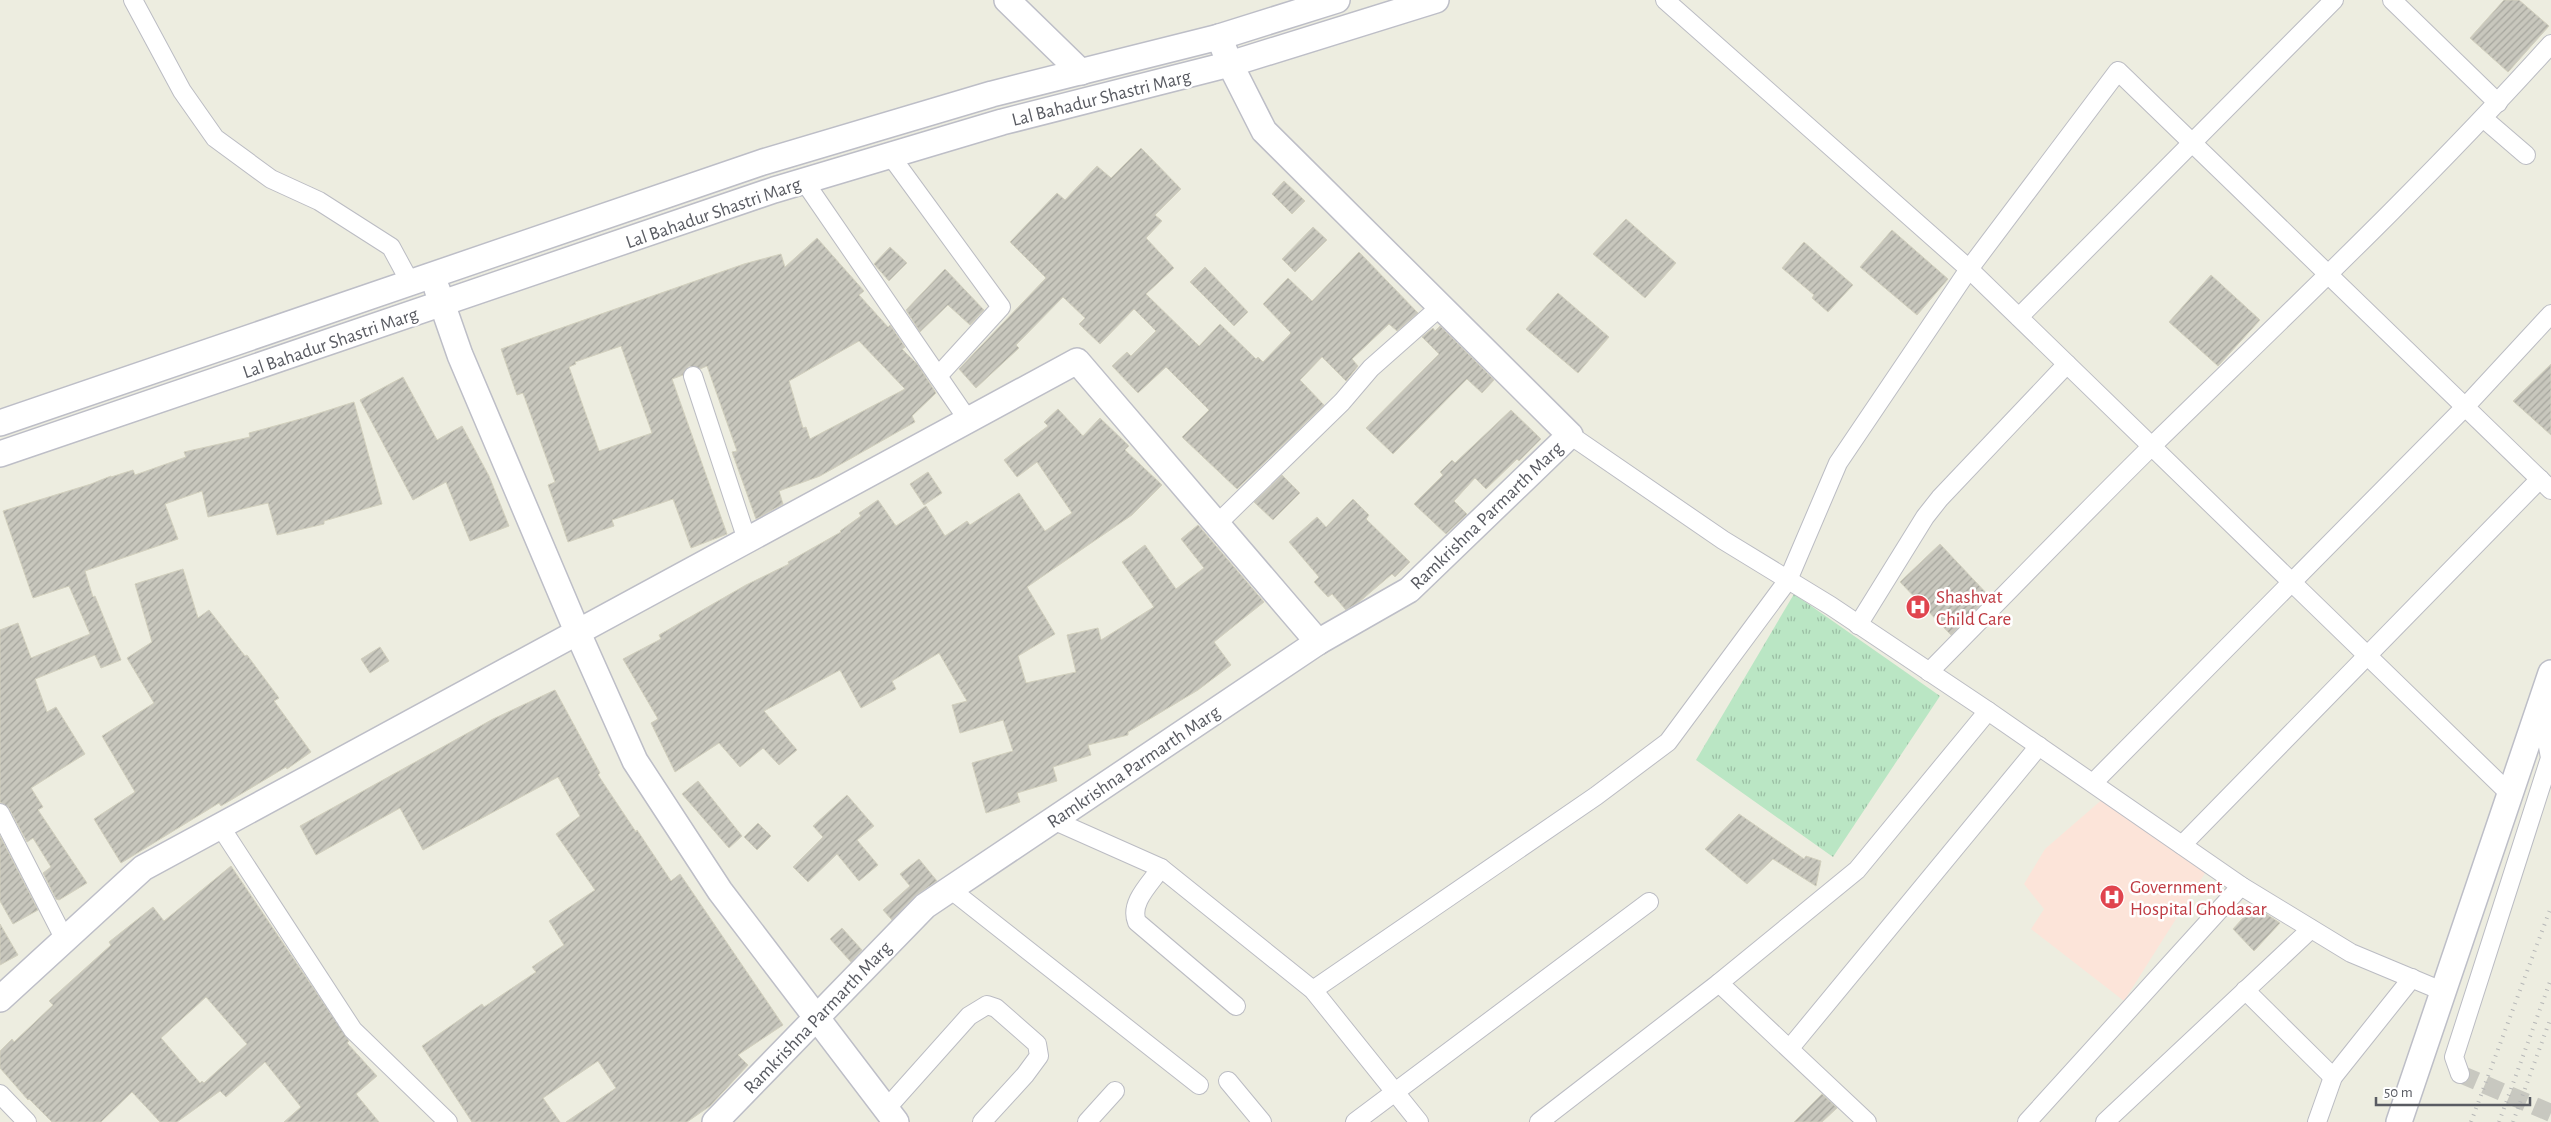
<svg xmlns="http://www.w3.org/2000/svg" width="2551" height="1122" viewBox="0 0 2551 1122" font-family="'Alegreya Sans',sans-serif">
	<defs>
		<pattern id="grass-tufts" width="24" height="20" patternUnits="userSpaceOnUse" patternTransform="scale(1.25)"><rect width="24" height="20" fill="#bae6c4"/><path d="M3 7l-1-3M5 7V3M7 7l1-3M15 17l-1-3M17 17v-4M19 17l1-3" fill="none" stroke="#9abda3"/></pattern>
		<pattern id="building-hatch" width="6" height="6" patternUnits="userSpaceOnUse" patternTransform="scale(1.25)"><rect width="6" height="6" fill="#c8c7bd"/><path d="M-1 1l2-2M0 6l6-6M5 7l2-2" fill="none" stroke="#a5a59d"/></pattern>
	</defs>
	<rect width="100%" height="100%" fill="#edede0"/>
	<path fill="#fce4d9" d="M2105 797 2207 870 2124 1001 2031 929 2044 909 2024 884 2045 849Z"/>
	<path fill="url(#grass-tufts)" d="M1794 594 1940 696 1833 857 1696 760Z"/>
	<g fill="url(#building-hatch)" stroke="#d2d0be" fill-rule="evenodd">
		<path d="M2504 0H2519L2549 26 2508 72 2470 38Z"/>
		<path d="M1141 148 1181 189 1155 215 1162 221 1146 238 1174 268 1146 294 1199 346 1220 324 1256 359 1258 357 1263 362 1291 333 1263 304 1288 278 1312 301 1359 252 1418 313 1397 331 1389 324 1352 359 1358 366 1346 381 1322 357 1300 380 1324 405 1237 489 1182 437 1209 410 1166 367 1138 393 1112 366 1127 352 1131 356 1156 331 1134 309 1100 344 1079 324 1085 318 1063 297 1016 345 1019 348 976 388 959 369 1046 278 1010 242 1057 193 1065 200 1097 166 1111 178Z"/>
		<path d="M1284 181 1305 201 1292 214 1272 194Z"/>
		<path d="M1626 219 1676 263 1645 298 1593 254Z"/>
		<path d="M1313 227 1327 240 1295 272 1282 259Z"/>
		<path d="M1892 230 1948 279 1917 315 1860 267Z"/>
		<path d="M817 238 864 291 859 295 888 327 890 325 905 347 902 349 918 365 936 393 912 416 915 422 820 476 779 491 783 504 756 519 732 452 737 451 707 366 700 369 689 366 683 375 672 379 727 534 691 548 673 499 612 520 614 526 568 542 548 485 555 482 523 393 517 395 501 349 744 264 781 254 785 267ZM859 341 905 389 810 439 806 427 803 428 789 381ZM621 346 652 433 599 451 569 367 576 364 575 362Z"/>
		<path d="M1804 242 1853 285 1828 312 1812 298 1814 295 1782 268Z"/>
		<path d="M890 247 907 263 889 281 874 264Z"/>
		<path d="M1205 267 1248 312 1234 326 1190 282Z"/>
		<path d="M945 269 984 310 970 325 948 305 920 332 906 310Z"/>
		<path d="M2211 275 2260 320 2218 366 2169 322Z"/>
		<path d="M1558 293 1609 337 1578 373 1526 329Z"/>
		<path d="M1440 326 1494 380 1482 393 1467 379 1393 454 1366 428 1439 354 1422 337 1433 328 1435 331Z"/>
		<path d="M2551 364V435L2513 401Z"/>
		<path d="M403 377 437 440 462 426 489 476 509 526 470 541 446 482 413 500 360 400Z"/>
		<path d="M354 402 382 504 324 521V524L277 535 268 503 208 517 202 491 165 504 178 539 85 571 93 597 95 596 121 660 101 668 95 655 35 679 47 712 56 707 85 754 31 788 43 807 38 810 87 883 59 900 56 899 43 873 51 867 33 838 27 842 9 808 0 802V630L18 623 31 658 90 634 69 586 33 598 3 511 91 484 111 476V477L133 470 135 475 186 457 184 452 250 437 249 433 304 418Z"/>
		<path d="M1058 409 1083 436 1100 418 1129 446 1125 450 1162 485 1132 515 1027 587 1055 634 1018 656 1026 683 1076 672 1067 635 1098 628 1101 640 1154 607 1122 562 1145 545 1176 589 1204 568 1181 539 1198 525 1264 602 1214 642 1231 665 1198 690 1128 732V735L1088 745 1091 755 1053 767 1057 781 1017 793 1020 802 986 813 972 763 1013 751 1003 720 960 733 952 705 967 701 939 653 892 681 896 689 861 708 840 670 764 711 797 750 779 765 763 748 740 767 719 743 675 772 651 723 658 719 623 659 661 639 659 635 746 585 789 564 788 562 841 532 840 531 861 516 859 513 878 500 896 526 926 506 945 536 967 521 970 525 1019 493 1045 531 1072 513 1037 462 1017 477 1004 460 1048 426 1044 422Z"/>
		<path d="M1511 410 1541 439 1519 461 1517 459 1486 489 1475 478 1454 501 1467 514 1446 534 1414 504 1443 475 1440 472 1452 460 1455 463Z"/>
		<path d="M928 472 942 493 924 505 910 484Z"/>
		<path d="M1282 475 1300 493 1273 520 1254 502Z"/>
		<path d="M1353 499 1369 515 1366 519 1410 562 1395 577 1392 574 1359 602 1346 610 1332 594 1328 597 1314 582 1319 577 1289 542 1317 517 1326 527Z"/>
		<path d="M1940 544 1989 596 1951 635 1900 582Z"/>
		<path d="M183 569 198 618 209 610 245 656 247 655 279 698 274 701 311 752 287 769 286 767 221 806 219 803 121 863 94 819 135 792 102 736 154 703 127 658 152 642 135 584Z"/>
		<path d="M380 647 389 661 370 673 361 659Z"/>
		<path d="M555 690 600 773 598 775 636 832 637 830 671 881 680 874 783 1025 738 1055 748 1065 710 1106 687 1122H566L616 1088 598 1061 543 1098 560 1122H472L422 1046 482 1004 484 1007 536 972 532 967 564 945 549 921 595 890 556 834 580 816 558 777 423 850 400 808 316 855 300 826 493 719Z"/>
		<path d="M698 781 742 836 729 848 682 794Z"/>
		<path d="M847 795 874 826 857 840 878 865 859 881 837 854 808 882 793 867 823 837 813 826Z"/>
		<path d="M1739 814 1804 859 1806 856 1821 861 1816 886 1773 859 1747 884 1705 849Z"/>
		<path d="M758 823 771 836 757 850 744 837Z"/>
		<path d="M0 836 38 910 13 924 0 901Z"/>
		<path d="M919 859 937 881 915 896 892 920 883 910 910 886 900 874Z"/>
		<path d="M231 866 349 1041 347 1043 377 1076 356 1094 379 1122H284L301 1107 265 1062 226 1097 220 1091 177 1122H160L132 1092 101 1122H52L29 1099 28 1100 0 1068V1051L12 1039 14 1042 53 1005 49 1001 111 945 109 942 153 907 164 921ZM206 997 247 1044 204 1083 202 1081 200 1083 161 1038Z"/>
		<path d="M2254 906 2280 923 2254 951 2233 929Z"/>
		<path d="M0 924 18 955 0 965Z"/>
		<path d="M842 928 862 950 851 962 830 939Z"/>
		<path d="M1822 1094 1837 1108 1822 1122H1794Z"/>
	</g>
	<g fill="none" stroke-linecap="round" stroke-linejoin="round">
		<path stroke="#c8c8c0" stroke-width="18" stroke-dasharray="18 9" stroke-linecap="butt" d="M2460 1074 2551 1113"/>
		<defs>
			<g id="street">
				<path d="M133 0 182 91 215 138 271 179 319 201 391 247 411 284"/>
				<path d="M1665 0 1969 269 2509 793"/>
				<path d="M2392 0 2498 103"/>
				<path d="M2483 118 2526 155"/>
				<path d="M890 155 1001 307 938 376"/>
				<path d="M804 181 968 420"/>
				<path d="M2019 317 2334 0"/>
				<path d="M693 376 747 540"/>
				<path d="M1570 435 1723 540 1831 606 1988 711 2241 886 2351 953 2442 991"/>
				<path d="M1217 524 1342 402 1371 368 1440 307"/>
				<path d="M1858 625 1925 517 1940 498 2067 364"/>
				<path d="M1929 672C2004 596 2078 519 2154 444 2288 313 2425 184 2551 44"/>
				<path d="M2093 783 2465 407 2551 314"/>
				<path d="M0 813 65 940"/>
				<path d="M1053 820 1161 868 1313 990 1419 1122"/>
				<path d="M220 826 353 1030 448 1122"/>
				<path d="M2182 845 2540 479"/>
				<path d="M1161 868C1150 884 1129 903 1137 922L1236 1006"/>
				<path d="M950 889 1199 1085"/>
				<path d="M1313 990 1596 796 1668 742 1788 580 1838 463 1969 269 2118 71 2551 490"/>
				<path d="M2245 990 2333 1077"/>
				<path d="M1790 1048 2039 746"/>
				<path d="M2460 1074 2454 1057 2550 758 2541 706"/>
				<path d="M1228 1081 1262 1122"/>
				<path d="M0 1094 27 1122"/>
				<path d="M886 1109 969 1016 987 1005 996 1008 1037 1044 1039 1056 1025 1075 982 1122"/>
				<path d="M1087 1122 1115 1091"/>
				<path d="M1355 1122 1649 902"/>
				<path d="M1539 1122 1719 983"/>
				<path d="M1867 1122 1719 983 1857 870 1988 711"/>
				<path d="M2027 1122 2241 886"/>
				<path d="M2105 1122 2311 929"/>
				<path d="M2317 1122 2333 1077 2412 978"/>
			</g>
			<g id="secondary">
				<path d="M1007 0 1081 72"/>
				<path d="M437 289 460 355 577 631 635 761 720 891 896 1122"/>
				<path d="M0 423 763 162 992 94 1219 37 1337 0"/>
				<path d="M0 454 774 190 1002 122 1230 64 1436 0"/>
				<path d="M0 999 143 868 1077 361 1318 642"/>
				<path d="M715 1122 925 906 1318 642 1409 590 1570 435 1264 131 1230 64 1219 37"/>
				<path d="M2399 1122 2551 673"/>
			</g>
		</defs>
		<use href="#street" stroke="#bbbcc3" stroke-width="20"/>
		<use href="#secondary" stroke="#bdbec7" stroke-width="28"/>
		<use href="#street" stroke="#fff" stroke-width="18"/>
		<use href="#secondary" stroke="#fff" stroke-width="25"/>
		<g stroke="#b6b7b7" stroke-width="4" stroke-dasharray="1 6" stroke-linecap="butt">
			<path d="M2471 1122 2551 907"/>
			<path d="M2499 1122 2551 979"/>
			<path d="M2513 1122 2551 1017"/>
		</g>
	</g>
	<defs>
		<symbol id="hospital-disc" viewBox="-11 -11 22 22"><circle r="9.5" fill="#e0444e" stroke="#fff"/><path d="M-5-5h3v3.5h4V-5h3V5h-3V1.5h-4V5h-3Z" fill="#fff"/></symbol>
	</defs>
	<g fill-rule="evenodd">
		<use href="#hospital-disc" x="1904" y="593" width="28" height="28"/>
		<use href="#hospital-disc" x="2098" y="883" width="28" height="28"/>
	</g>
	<g text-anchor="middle" stroke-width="5" stroke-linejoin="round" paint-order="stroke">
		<g font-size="19" fill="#595b62" stroke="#fff">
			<text transform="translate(1101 97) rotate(-14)" y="7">Lal Bahadur Shastri Marg</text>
			<text transform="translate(713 212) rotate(-19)" y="7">Lal Bahadur Shastri Marg</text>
			<text transform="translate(330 342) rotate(-19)" y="7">Lal Bahadur Shastri Marg</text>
			<text transform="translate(1486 515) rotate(-44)" y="7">Ramkrishna Parmarth Marg</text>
			<text transform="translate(1133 766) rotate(-34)" y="7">Ramkrishna Parmarth Marg</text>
			<text transform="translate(817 1017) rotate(-46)" y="7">Ramkrishna Parmarth Marg</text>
		</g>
		<g font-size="19" fill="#be3a42" stroke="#fff" text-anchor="start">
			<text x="1936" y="603">Shashvat<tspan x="1936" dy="22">Child Care</tspan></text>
			<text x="2130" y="893">Government<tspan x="2130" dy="22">Hospital Ghodasar</tspan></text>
		</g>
	</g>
	<path d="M2376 1097v8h154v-8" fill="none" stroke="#595b62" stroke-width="2.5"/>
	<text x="2384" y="1097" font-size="15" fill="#595b62" stroke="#ffffff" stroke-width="4" paint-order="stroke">50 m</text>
</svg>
